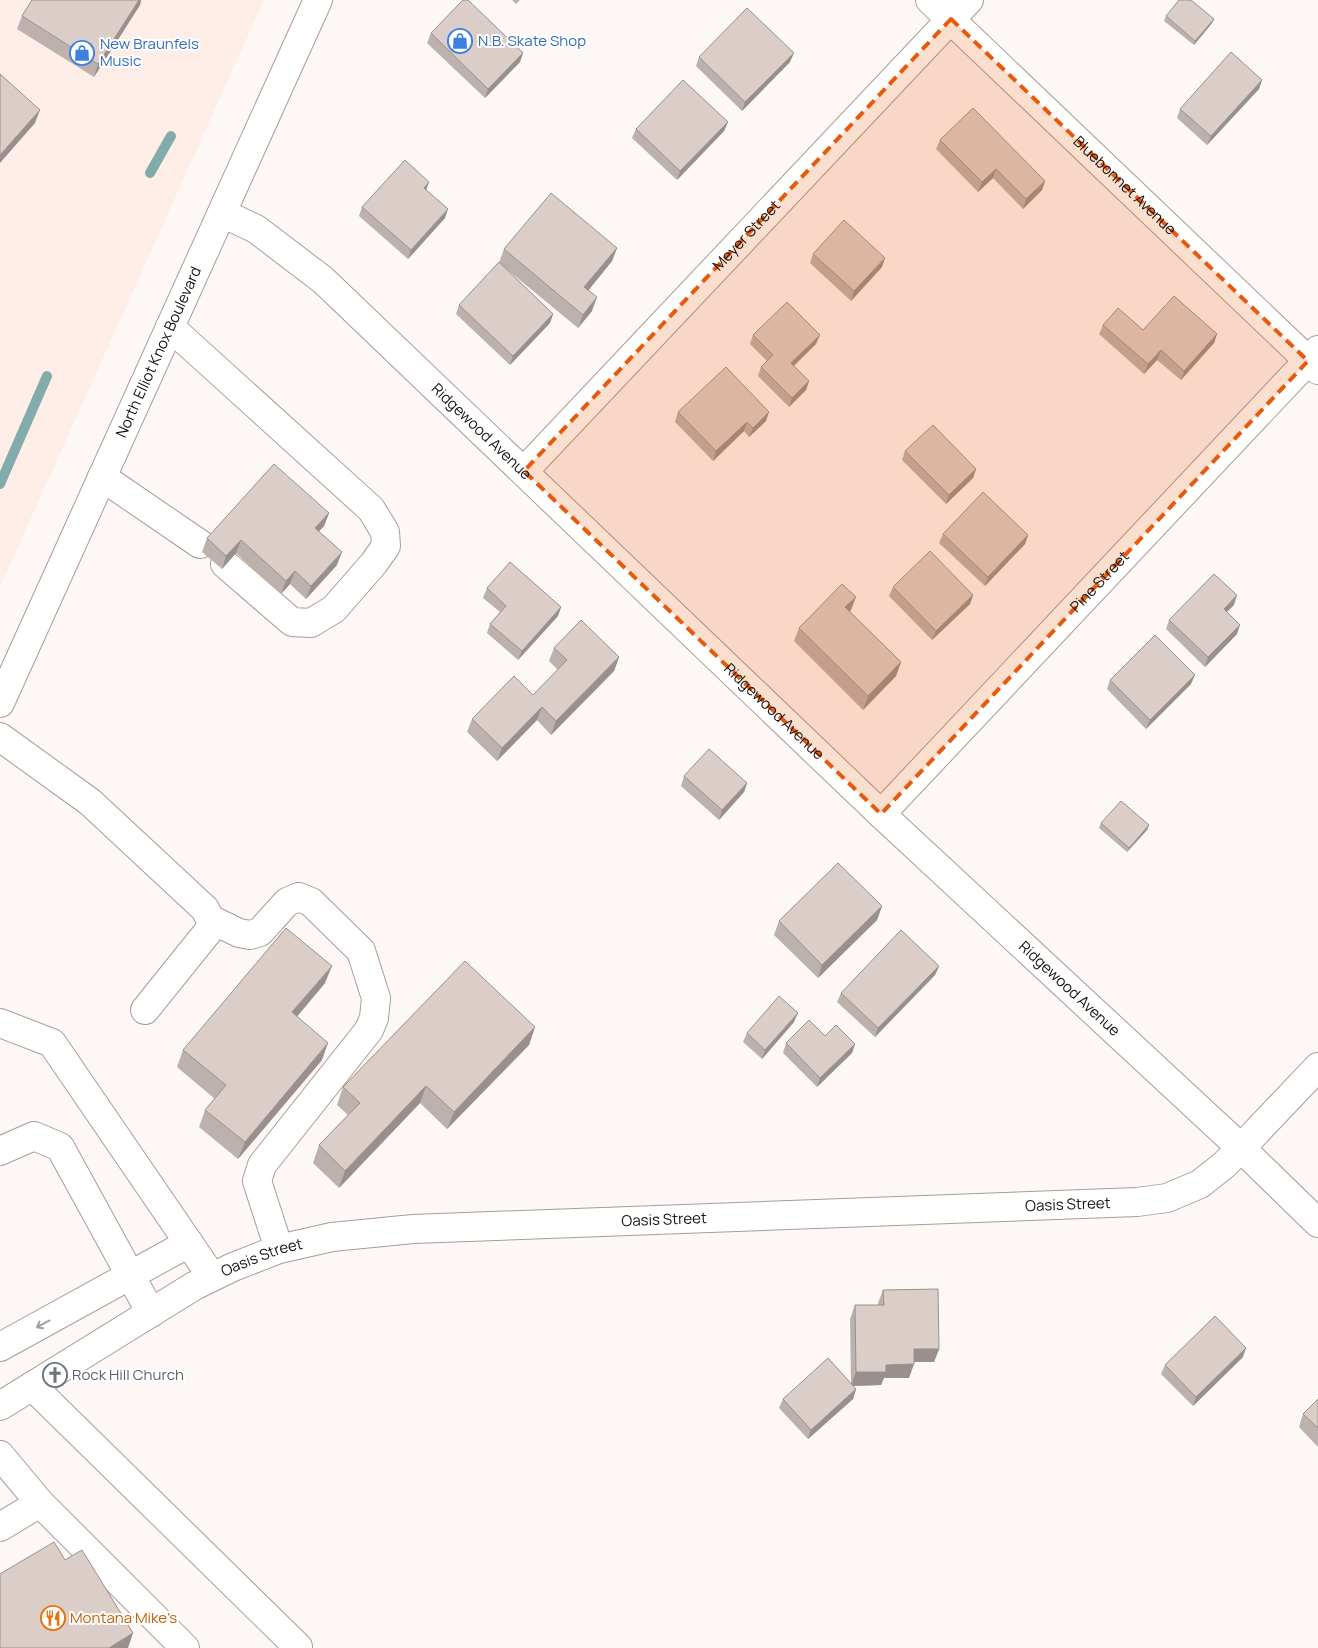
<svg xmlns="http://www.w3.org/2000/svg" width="1318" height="1648" viewBox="0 0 1318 1648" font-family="Manrope,sans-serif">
	<rect width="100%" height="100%" fill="#fdf7f6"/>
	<path fill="#ffede7" d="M0 0H264L0 587Z"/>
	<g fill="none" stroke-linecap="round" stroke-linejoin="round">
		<g stroke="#82abab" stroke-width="10">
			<path d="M150 173 171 136"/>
			<path d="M0 484 47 376"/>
		</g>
		<defs>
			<g id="minor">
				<path id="s1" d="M930 0 1318 370"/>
				<path id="s2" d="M222 213 256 229 323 280 881 814 1241 1148 1318 1223"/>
				<path d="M170 327 371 509 385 532 386 546 374 563 334 609 311 623 292 622 225 564"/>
				<path id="s3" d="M524 471 969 0"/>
				<path d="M102 477 200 544"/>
				<path d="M0 737 90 802 205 909 210 919 211 928 145 1010"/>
				<path id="s4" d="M881 814 1318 350"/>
				<path d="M210 919 239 933 250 935 260 932 287 902 299 897 311 902 361 951 376 998 374 1018 369 1030 262 1165 257 1181 279 1249"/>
				<path d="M0 1023 52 1043 212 1277"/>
				<path d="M0 1151 34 1136 60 1147 151 1313"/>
				<path d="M0 1347 189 1243"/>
				<path d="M32 1386 298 1647"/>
				<path id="s5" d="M0 1406 194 1286 233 1267 279 1249 332 1237 413 1229 1137 1202 1167 1198 1200 1184 1224 1165 1241 1148 1318 1067"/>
				<path d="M0 1455 40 1503"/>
				<path d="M0 1527 40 1503 185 1648"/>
			</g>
			<g id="major">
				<path id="s6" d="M0 703 318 0"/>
			</g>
		</defs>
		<use href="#minor" stroke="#a99c98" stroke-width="30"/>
		<use href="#major" stroke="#a99c98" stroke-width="30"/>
		<use href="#minor" stroke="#fff" stroke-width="28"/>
		<use href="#major" stroke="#fff" stroke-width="28"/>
	</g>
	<g fill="#bcb1ad">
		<path d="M32 0H141L140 5 94 77 17 29 22 16Z"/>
		<path d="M512 0H520L516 4Z"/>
		<path d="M1166 16 1212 23 1194 45 1164 21Z"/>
		<path d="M431 33 523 53 520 62 485 98 427 43Z"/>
		<path d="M699 57 790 62 742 111 696 66Z"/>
		<path d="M1262 80 1259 89 1207 145 1177 118 1180 109Z"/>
		<path d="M728 122 724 131 677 180 632 138 636 129Z"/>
		<path d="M940 140 1045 181 1042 190 1023 209 993 178 978 192 936 149Z"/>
		<path d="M426 190 445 218 408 259 359 216 362 207Z"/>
		<path d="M617 248 612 261 588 290 592 311 578 328 504 267 553 314 550 323 510 365 456 314 459 305 499 263 504 249Z"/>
		<path d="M813 254 882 267 851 301 810 263Z"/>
		<path d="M1103 325 1143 330 1217 334 1214 343 1181 380 1157 360 1144 374 1099 334Z"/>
		<path d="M753 335 816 344 794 366 809 381 806 390 789 407 758 376 761 367 767 361 750 344Z"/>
		<path d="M678 412 766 421 749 437 744 431 713 461 675 422Z"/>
		<path d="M905 451 976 469 973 478 946 504 902 460Z"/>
		<path d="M329 513 324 526 319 531 337 565 306 599 290 584 281 594 236 553 222 569 202 552 207 538Z"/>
		<path d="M943 534 1028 535 1025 544 985 586 939 543Z"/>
		<path d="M893 587 973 595 970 604 932 640 889 596Z"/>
		<path d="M487 588 561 607 558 616 518 660 487 633 490 624 500 612 483 598Z"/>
		<path d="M1234 605 1227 612 1237 634 1205 667 1166 629 1169 620Z"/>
		<path d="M851 610 850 612 901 662 896 676 863 710 794 641 799 628Z"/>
		<path d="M554 648 619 657 614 671 551 735 537 720 497 761 467 732 472 719 533 695 558 670 549 661Z"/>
		<path d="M1110 680 1191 684 1146 729 1107 689Z"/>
		<path d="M684 776 747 783 744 792 719 820 681 786Z"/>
		<path d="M1101 823 1149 825 1147 830 1127 852 1099 828Z"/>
		<path d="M882 906 877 920 818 978 774 935 779 921Z"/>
		<path d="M939 966 935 975 875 1037 837 1002 841 993Z"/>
		<path d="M325 983 297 1016 322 1060 238 1159 199 1127 205 1110 215 1099 177 1067 183 1050Z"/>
		<path d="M794 1022 762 1059 743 1042 747 1033Z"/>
		<path d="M535 1027 529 1045 447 1129 420 1103 339 1188 313 1163 319 1145 348 1115 337 1105 343 1087Z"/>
		<path d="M825 1036 855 1044 852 1053 817 1087 783 1053 786 1043Z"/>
		<path d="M883 1290 939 1349 934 1362H914L909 1378H884L881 1385 853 1386 856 1389 853 1399 808 1439 779 1408 783 1399 851 1384 850 1319 855 1305H878V1303Z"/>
		<path d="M1243 1357 1193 1406 1161 1374 1165 1365Z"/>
		<path d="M1318 1399V1447L1299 1427 1303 1414Z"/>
	</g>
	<g fill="#99908d">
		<path d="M139 0H141L140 5 94 77 98 64Z"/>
		<path d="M1214 19 1212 23 1194 45 1195 41Z"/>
		<path d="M523 53 520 62 485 98 488 89Z"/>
		<path d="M794 53 790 62 742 111 745 102Z"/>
		<path d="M1262 80 1259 89 1207 145 1211 136Z"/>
		<path d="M40 110 35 123 0 163V155Z"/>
		<path d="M728 122 724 131 677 180 680 171Z"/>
		<path d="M996 169 993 178 978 192 982 182Z"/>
		<path d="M1045 181 1042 190 1023 209 1026 199Z"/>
		<path d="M429 182 426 191 424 188Z"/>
		<path d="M448 209 445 218 408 259 411 250Z"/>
		<path d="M617 248 612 261 580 301 584 287Z"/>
		<path d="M885 258 882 267 851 301 854 291Z"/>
		<path d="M597 297 592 311 578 328 583 315Z"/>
		<path d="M553 314 550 323 510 365 513 356Z"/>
		<path d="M1217 334 1214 343 1181 380 1184 371Z"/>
		<path d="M820 335 816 344 787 372 791 363Z"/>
		<path d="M1161 350 1157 360 1144 374 1148 364Z"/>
		<path d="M809 381 806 390 789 407 792 398Z"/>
		<path d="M769 412 766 421 749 437 753 428Z"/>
		<path d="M747 422 744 431 713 461 716 451Z"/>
		<path d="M976 469 973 478 946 504 949 495Z"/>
		<path d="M329 513 324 526 310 541 315 528Z"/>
		<path d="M1028 535 1025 544 985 586 988 577Z"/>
		<path d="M241 540 236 553 222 569 226 556Z"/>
		<path d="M342 552 337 565 306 599 311 586Z"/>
		<path d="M295 571 290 584 281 594 286 581Z"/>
		<path d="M973 595 970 604 932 640 936 631Z"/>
		<path d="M1237 595 1234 605 1220 618 1224 609Z"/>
		<path d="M856 597 851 610 840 620 845 607Z"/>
		<path d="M561 607 558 616 518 660 522 651Z"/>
		<path d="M1240 625 1237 634 1205 667 1208 657Z"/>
		<path d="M619 657 614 671 551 735 556 721Z"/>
		<path d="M901 662 896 676 863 710 868 696Z"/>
		<path d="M1195 675 1191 684 1146 729 1150 720Z"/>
		<path d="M542 707 537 720 497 761 502 748Z"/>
		<path d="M747 783 744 792 719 820 722 810Z"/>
		<path d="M1149 825 1147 830 1127 852 1129 848Z"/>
		<path d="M882 906 877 920 818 978 822 965Z"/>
		<path d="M332 966 325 983 286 1030 292 1012Z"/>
		<path d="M939 966 935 975 875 1037 878 1028Z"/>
		<path d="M798 1013 794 1022 762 1059 765 1050Z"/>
		<path d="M535 1027 529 1045 447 1129 454 1112Z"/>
		<path d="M328 1043 322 1060 238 1159 245 1142Z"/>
		<path d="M855 1044 852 1053 817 1087 820 1078Z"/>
		<path d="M426 1086 420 1103 339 1188 345 1171Z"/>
		<path d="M1246 1348 1243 1357 1193 1406 1196 1397Z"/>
		<path d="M914 1349H939L934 1362H909Z"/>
		<path d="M914 1364 909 1378H884L881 1385 851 1386 856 1372 886 1365Z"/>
		<path d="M856 1389 853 1399 808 1439 811 1430Z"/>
		<path d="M133 1633 128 1648H109Z"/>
	</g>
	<g fill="#dbcec9" stroke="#99908d">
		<path d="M32 0H139L98 64 22 16Z"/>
		<path d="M463 0H468L523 53 488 89 431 33Z"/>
		<path d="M1179 0H1191L1214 19 1195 41 1166 16Z"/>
		<path d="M747 8 794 53 745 102 699 57Z"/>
		<path d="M1231 52 1262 80 1211 136 1180 109Z"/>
		<path d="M0 74 40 110 0 155Z"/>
		<path d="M683 80 728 122 680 171 636 129Z"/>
		<path d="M973 108 1045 181 1026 199 996 169 982 182 940 140Z"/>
		<path d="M405 160 429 182 424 188 448 209 411 250 362 207Z"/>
		<path d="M551 193 617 248 584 287 597 297 583 315 504 249Z"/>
		<path d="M844 220 885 258 854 291 813 254Z"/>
		<path d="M499 262 553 314 513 356 459 305Z"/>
		<path d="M1174 296 1217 334 1184 371 1161 350 1148 364 1103 325 1118 308 1143 330Z"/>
		<path d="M787 302 820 335 791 363 809 381 792 398 761 367 773 355 753 335Z"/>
		<path d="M726 367 769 412 753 428 747 422 716 451 678 412Z"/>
		<path d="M933 425 976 469 949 495 905 451Z"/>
		<path d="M274 464 329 513 315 528 342 552 311 586 295 571 286 581 241 540 226 556 207 538Z"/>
		<path d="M983 492 1028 535 988 577 943 534Z"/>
		<path d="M930 551 973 595 936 631 893 587Z"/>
		<path d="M510 562 561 607 522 651 490 624 506 606 487 588Z"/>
		<path d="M1214 574 1237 595 1224 609 1240 625 1208 657 1169 620Z"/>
		<path d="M842 584 856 597 845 607 901 662 868 696 799 628Z"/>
		<path d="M581 620 619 657 556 721 542 707 502 748 472 719 514 676 533 695 567 660 554 648Z"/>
		<path d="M1155 635 1195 675 1150 720 1110 680Z"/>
		<path d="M709 749 747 783 722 810 684 776Z"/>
		<path d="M1121 801 1149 825 1129 848 1101 823Z"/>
		<path d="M838 863 882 906 822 965 779 921Z"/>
		<path d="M286 928 332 966 292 1012 328 1043 245 1142 205 1110 226 1085 183 1050Z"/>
		<path d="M901 930 939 966 878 1028 841 993Z"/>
		<path d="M465 961 535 1027 454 1112 426 1086 345 1171 319 1145 360 1103 343 1087Z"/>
		<path d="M779 996 798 1013 765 1050 747 1033Z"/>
		<path d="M809 1020 825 1036 836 1025 855 1044 820 1078 786 1043Z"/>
		<path d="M938 1289 939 1349H914V1364L886 1365V1372H856L855 1305H884L883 1290Z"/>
		<path d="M1215 1316 1246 1348 1196 1397 1165 1365Z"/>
		<path d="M828 1358 856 1389 811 1430 783 1399Z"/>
		<path d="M1318 1399V1428L1303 1414Z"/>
		<path d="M54 1542 65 1560 82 1550 133 1633 109 1648H0V1574Z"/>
	</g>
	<defs><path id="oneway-shaft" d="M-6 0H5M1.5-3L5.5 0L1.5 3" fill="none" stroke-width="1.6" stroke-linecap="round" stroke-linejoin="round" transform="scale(1.25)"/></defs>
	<use stroke="#a2a09f" href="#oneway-shaft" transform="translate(43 1324) rotate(152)"/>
	<path fill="#e8590c" fill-opacity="0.2" stroke="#e8590c" stroke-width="4" stroke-dasharray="10 6" stroke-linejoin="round" d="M951 19 1308 361 881 814 524 471Z"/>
	<defs>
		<symbol id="shop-ring" viewBox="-11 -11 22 22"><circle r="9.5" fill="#fff" stroke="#3f7fe0" stroke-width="1.5"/><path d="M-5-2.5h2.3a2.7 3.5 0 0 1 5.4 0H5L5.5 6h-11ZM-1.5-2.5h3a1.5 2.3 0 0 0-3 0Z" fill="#3f7fe0"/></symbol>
		<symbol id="church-ring" viewBox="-11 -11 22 22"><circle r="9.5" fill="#fff" stroke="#6b7280" stroke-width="1.5"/><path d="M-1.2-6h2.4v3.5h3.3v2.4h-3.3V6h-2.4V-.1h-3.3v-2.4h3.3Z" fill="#6b7280"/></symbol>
		<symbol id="restaurant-ring" viewBox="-11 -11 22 22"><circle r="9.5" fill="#fff" stroke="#e8710a" stroke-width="1.5"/><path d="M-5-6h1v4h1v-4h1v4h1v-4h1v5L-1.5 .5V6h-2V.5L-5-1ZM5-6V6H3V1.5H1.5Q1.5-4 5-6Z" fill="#e8710a"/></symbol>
	</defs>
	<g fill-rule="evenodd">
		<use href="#shop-ring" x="446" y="27" width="28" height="28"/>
		<use href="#shop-ring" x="68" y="39" width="28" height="28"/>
		<use href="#church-ring" x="41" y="1361" width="28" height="28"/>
		<use href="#restaurant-ring" x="39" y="1604" width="28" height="28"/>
	</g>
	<g text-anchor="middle" stroke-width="4" stroke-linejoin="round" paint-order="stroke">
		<g font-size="15" fill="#366cbe" stroke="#fff" text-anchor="start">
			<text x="478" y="46">N.B. Skate Shop</text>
			<text x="100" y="49">New Braunfels<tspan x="100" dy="17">Music</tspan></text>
		</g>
		<g font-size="15" fill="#161110" stroke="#fff">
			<text dy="5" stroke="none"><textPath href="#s1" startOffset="269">Bluebonnet Avenue</textPath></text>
			<text dy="5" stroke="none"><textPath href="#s3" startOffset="324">Meyer Street</textPath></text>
			<text dy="5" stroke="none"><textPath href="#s6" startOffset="385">North Elliot Knox Boulevard</textPath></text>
			<text dy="5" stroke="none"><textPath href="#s2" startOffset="341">Ridgewood Avenue</textPath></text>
			<text dy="5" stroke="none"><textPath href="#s4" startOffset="319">Pine Street</textPath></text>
			<text dy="5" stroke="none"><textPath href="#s2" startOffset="746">Ridgewood Avenue</textPath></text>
			<text dy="5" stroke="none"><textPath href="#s2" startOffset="1151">Ridgewood Avenue</textPath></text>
			<text dy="5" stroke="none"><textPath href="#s5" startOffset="1112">Oasis Street</textPath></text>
			<text dy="5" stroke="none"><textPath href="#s5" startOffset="708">Oasis Street</textPath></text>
			<text dy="5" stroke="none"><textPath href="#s5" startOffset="302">Oasis Street</textPath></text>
		</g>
		<g font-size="15" fill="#5b616d" stroke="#fff" text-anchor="start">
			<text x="72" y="1380">Rock Hill Church</text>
		</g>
		<g font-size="15" fill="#c56008" stroke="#fff" text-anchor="start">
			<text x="70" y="1623">Montana Mike's</text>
		</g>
	</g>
</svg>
